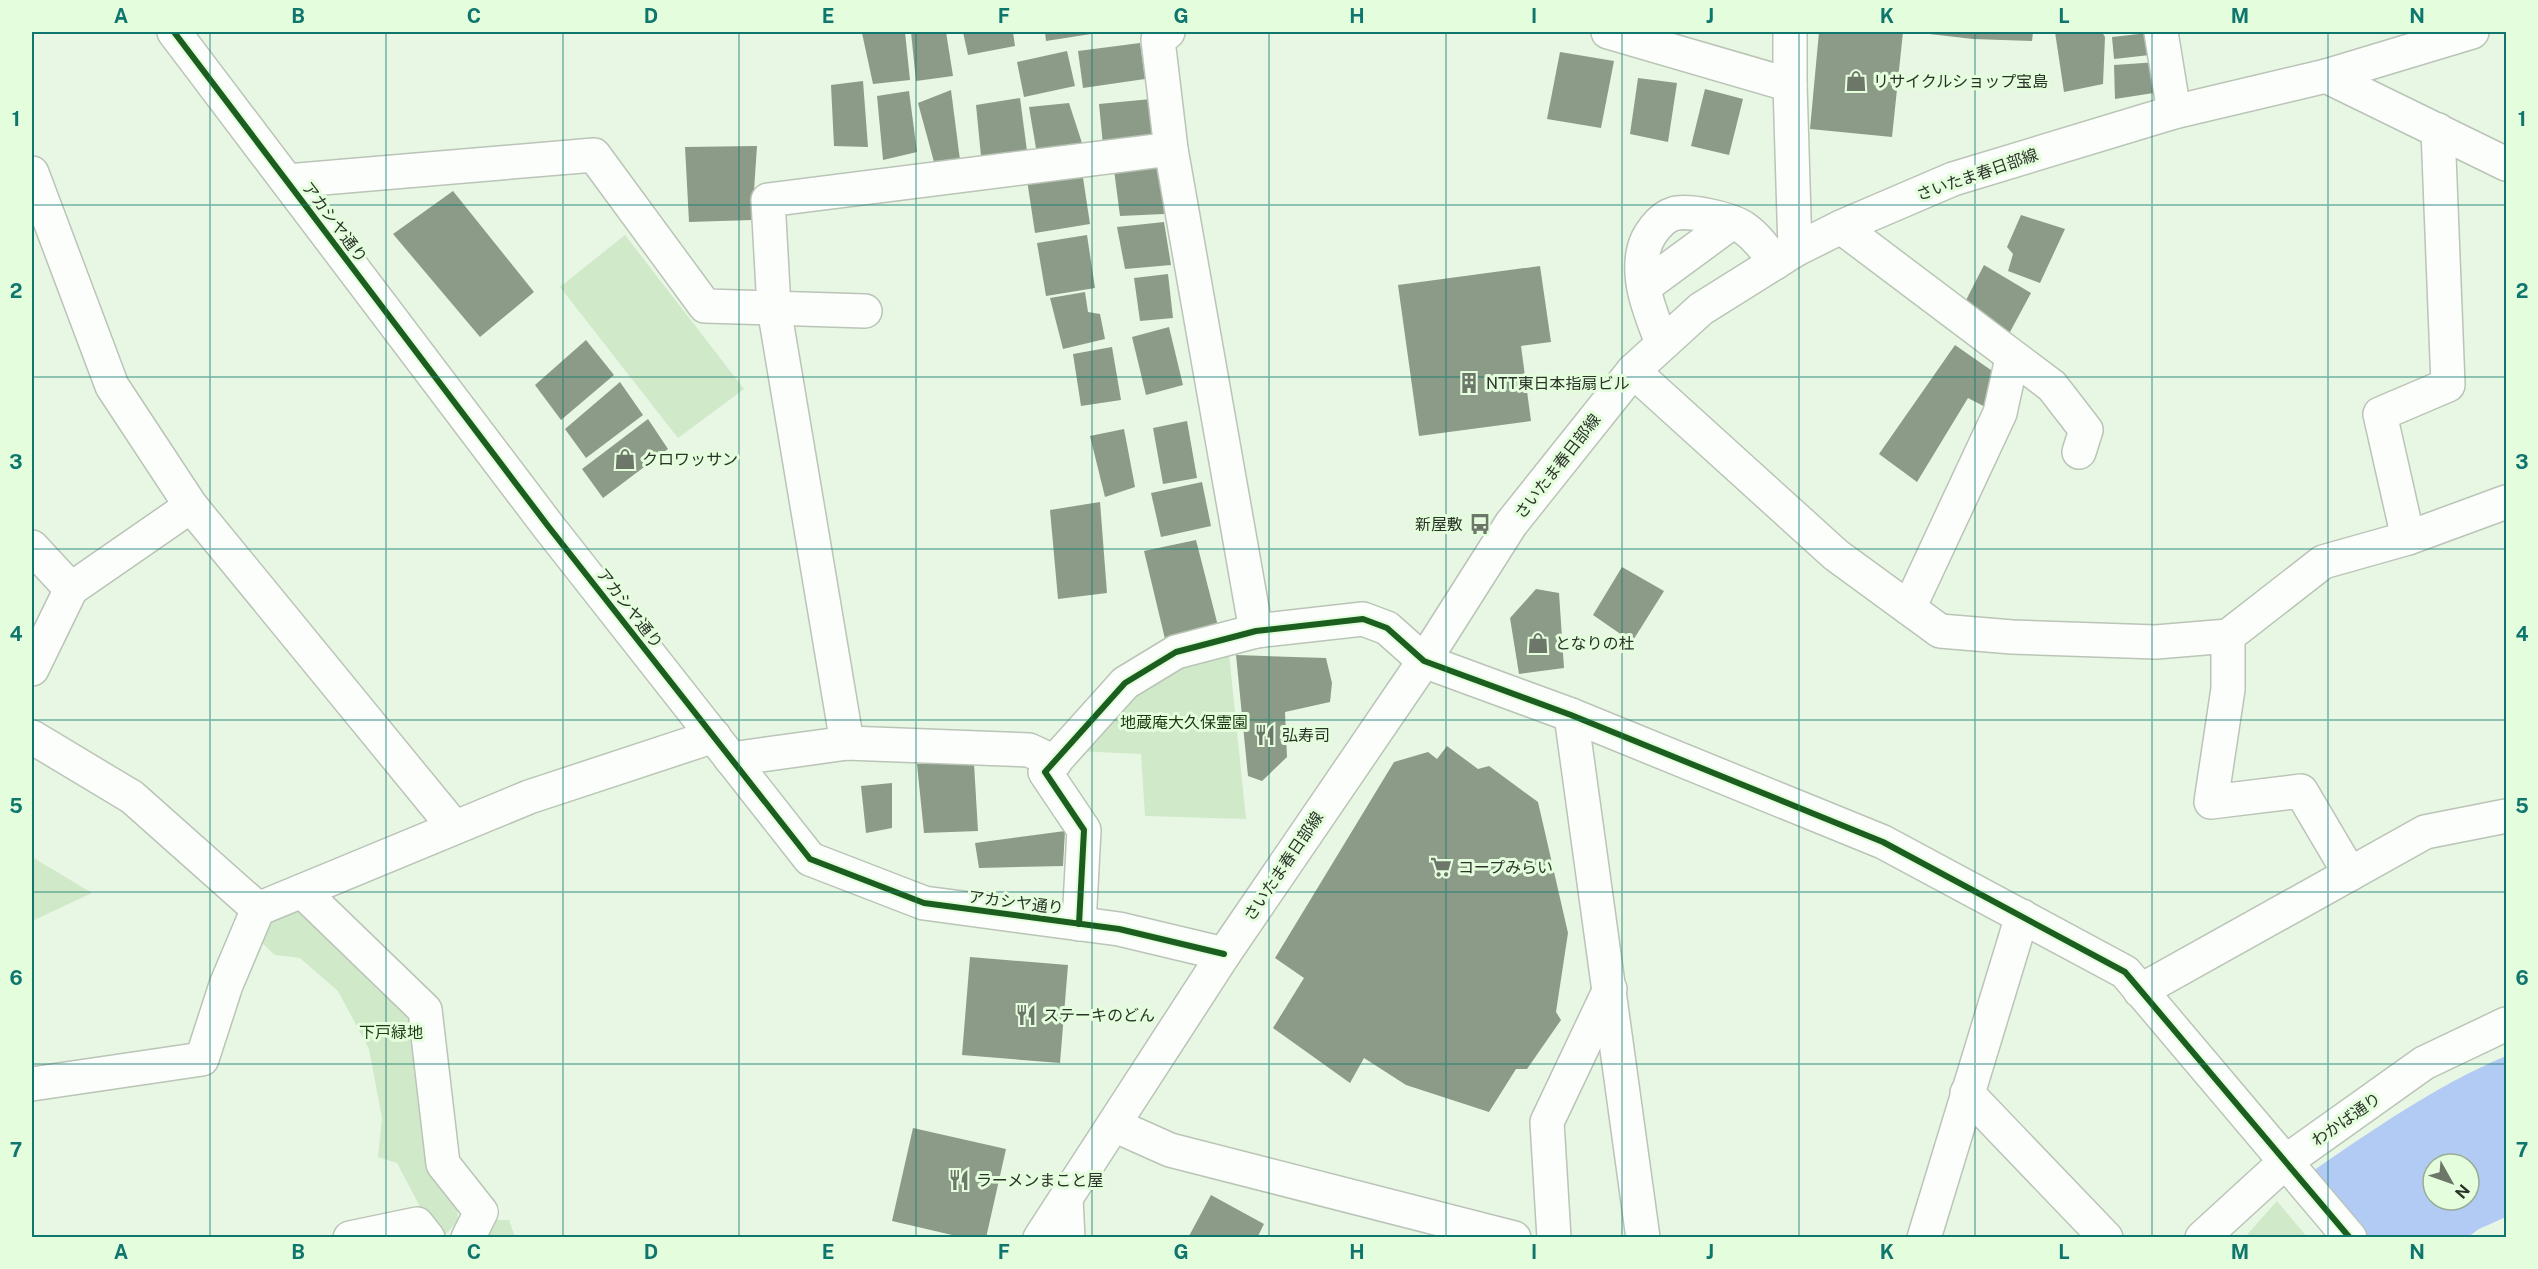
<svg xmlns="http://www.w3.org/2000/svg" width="2538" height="1269" viewBox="0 0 2538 1269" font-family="'Public Sans','Noto Sans JP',sans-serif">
	<rect width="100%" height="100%" fill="#e8f6e4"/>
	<g fill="#d0e9c9">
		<path d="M625 235 744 389 678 438 560 287Z"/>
		<path d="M1203 654H1229L1246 819 1145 816 1141 754 1076 751 1134 687Z"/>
		<path d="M32 857 92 893 32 921Z"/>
		<path d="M300 901 419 1019 456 1198 458 1221 443 1237H436L397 1163 378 1157 382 1118 369 1049 338 991 300 958 275 955 260 941 263 916Z"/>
		<path d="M2277 1201 2307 1237H2245Z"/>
		<path d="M477 1220H509L515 1237 475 1238Z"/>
	</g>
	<path fill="#b1cbf4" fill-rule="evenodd" d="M2506 1056V1217L2479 1229 2468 1237H2362L2307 1175C2371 1131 2435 1086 2506 1056ZM2433 1164H2469V1200H2433Z"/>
	<g fill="#8c9b88">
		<path d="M905 32 910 80 873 84 862 33Z"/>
		<path d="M911 32H946L953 76 916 81Z"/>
		<path d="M963 32H1013L1015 46 968 55Z"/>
		<path d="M1045 32H1091V34L1046 41Z"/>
		<path d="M1819 32H1903L1892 137 1810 129Z"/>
		<path d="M1912 32H2033L2032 41 1973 39Z"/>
		<path d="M2055 32H2102L2105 37 2103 84 2064 92Z"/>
		<path d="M2148 33 2150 55 2114 59 2112 37Z"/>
		<path d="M1140 43 1145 79 1083 88 1078 51Z"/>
		<path d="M1067 51 1075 86 1024 97 1017 62Z"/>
		<path d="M1560 52 1614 61 1601 128 1547 119Z"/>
		<path d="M2158 62 2160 92 2115 99 2114 65Z"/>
		<path d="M1638 78 1677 83 1668 142 1630 134Z"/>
		<path d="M863 81 868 147 834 146 831 85Z"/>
		<path d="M1705 89 1743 99 1729 155 1691 146Z"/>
		<path d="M951 90 960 160 934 162 918 103Z"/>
		<path d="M909 91 917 152 883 160 877 96Z"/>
		<path d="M1020 98 1027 151 981 156 976 105Z"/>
		<path d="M1151 99 1157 139 1103 145 1099 104Z"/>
		<path d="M1069 103 1083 146 1037 154 1029 107Z"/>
		<path d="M757 146 752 220 689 222 685 147Z"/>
		<path d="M1162 164 1164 214 1120 216 1114 170Z"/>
		<path d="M1082 171 1090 224 1035 233 1027 180Z"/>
		<path d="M453 191 534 292 480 337 393 234Z"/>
		<path d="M2021 215 2065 229 2040 283 2008 271 2013 254 2007 247Z"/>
		<path d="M1164 222 1171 265 1125 269 1117 227Z"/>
		<path d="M1087 235 1095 288 1046 296 1037 243Z"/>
		<path d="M1984 265 2031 293 2010 332 1963 306Z"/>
		<path d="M1540 266 1551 342 1521 346 1531 421 1419 436 1398 285Z"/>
		<path d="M1168 274 1173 318 1140 321 1134 278Z"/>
		<path d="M1085 292 1088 312 1100 314 1105 339 1063 349 1050 298Z"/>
		<path d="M1169 327 1183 385 1146 395 1132 337Z"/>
		<path d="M586 340 614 375 561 420 535 385Z"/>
		<path d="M1955 345 2001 377 1991 410 1968 398 1917 482 1879 454Z"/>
		<path d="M1112 347 1121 400 1081 406 1073 354Z"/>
		<path d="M620 382 643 415 586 458 565 429Z"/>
		<path d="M648 419 668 449 603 498 582 469Z"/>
		<path d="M1187 421 1197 478 1163 484 1153 428Z"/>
		<path d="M1124 429 1135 487 1105 497 1090 436Z"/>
		<path d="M1202 482 1211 526 1161 537 1151 493Z"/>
		<path d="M1100 502 1107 593 1058 599 1050 510Z"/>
		<path d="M1196 540 1218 626 1165 639 1144 551Z"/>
		<path d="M1622 567 1664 591 1632 642 1593 615Z"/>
		<path d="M1536 589 1559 593 1564 668 1519 674 1510 618Z"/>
		<path d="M1236 655 1326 658 1332 683 1330 702 1285 712 1287 757 1262 781 1248 776Z"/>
		<path d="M1447 746 1478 769 1489 766 1538 802 1568 933 1556 1012 1561 1020 1527 1069H1516L1489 1112 1406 1085 1364 1058 1350 1083 1273 1028 1304 978 1275 958 1394 762 1428 752 1437 759Z"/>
		<path d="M917 764H974L978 831 924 833Z"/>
		<path d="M892 783V828L866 833 861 786Z"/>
		<path d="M1065 831 1063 866 979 868 975 843Z"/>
		<path d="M970 957 1068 965 1060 1063 962 1055Z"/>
		<path d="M913 1128 1006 1149 986 1238H965L892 1221Z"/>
		<path d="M1211 1195 1264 1224 1257 1238H1188Z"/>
	</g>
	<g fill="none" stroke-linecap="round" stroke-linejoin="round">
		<defs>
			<g id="minor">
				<path d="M174 32 548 526 810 859 924 903 1119 929 1224 954"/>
				<path d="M1168 32 1158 40 1171 149 1256 631"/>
				<path d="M1608 32 1790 85V32"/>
				<path d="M2161 32 2174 112"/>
				<path d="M2326 76 2506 164"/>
				<path d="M1790 85 1795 250"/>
				<path d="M32 173 112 386 191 506 454 827"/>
				<path d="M287 181 594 155 705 306 865 311"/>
				<path d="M1841 227 2052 386 2086 430 2079 452"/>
				<path d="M1644 287 1731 223"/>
				<path d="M1662 343C1651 314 1636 280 1644 249 1647 236 1660 218 1673 214 1688 209 1731 219 1744 228 1757 237 1766 250 1775 263"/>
				<path d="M1633 371 1836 555 1940 631 2012 637 2156 642 2228 636 2323 562 2408 538 2506 502"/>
				<path d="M2408 538 2380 414 2448 385 2438 130"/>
				<path d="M32 547 71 589"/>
				<path d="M1909 608 2000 413 2012 358"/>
				<path d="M2228 636V689L2211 802 2301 791 2350 874"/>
				<path d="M32 669 71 589 191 506"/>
				<path d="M1571 715 1643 1238"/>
				<path d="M32 737 132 797 258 909"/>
				<path d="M847 743 774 308 768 200 1171 149"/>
				<path d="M731 759 847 743 1029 750 1055 762"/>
				<path d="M302 891 425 1010 443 1164 481 1212 468 1238"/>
				<path d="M1079 924 1084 830 1045 772 1125 683 1176 652 1256 631 1363 619 1387 628 1424 661 1571 715 1883 842 2125 972 2350 1238"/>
				<path d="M2140 991 2425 832 2506 816"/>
				<path d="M32 1084 202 1059 226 985 258 909 529 797 714 736"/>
				<path d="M1967 1093 2106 1238"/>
				<path d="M1114 1125 1170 1150 1514 1238"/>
				<path d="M1066 1199 1068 1238"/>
				<path d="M350 1238 417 1224 428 1238"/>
				<path d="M1554 1238 1547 1122 1610 989"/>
				<path d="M1924 1238 2022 916"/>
				<path d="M2202 1238 2285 1162 2424 1063 2506 1024"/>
			</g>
			<path id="major" d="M1040 1238 1224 954 1424 661 1511 524 1633 371 1701 309 1795 250 1841 227 1953 179 2174 112 2326 76 2472 32"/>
		</defs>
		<use href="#minor" stroke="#bac4b7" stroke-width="36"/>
		<use href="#major" stroke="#bac4b7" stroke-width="36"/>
		<use href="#minor" stroke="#fcfefb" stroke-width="33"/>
		<use href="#major" stroke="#fcfefb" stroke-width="33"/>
		<defs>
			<g id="cycleway">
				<path d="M174 32 548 526 810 859 924 903 1119 929 1224 954"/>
				<path d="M1079 924 1084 830 1045 772 1125 683 1176 652 1256 631 1363 619 1387 628 1424 661 1571 715 1883 842 2125 972 2350 1238"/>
			</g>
		</defs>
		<use href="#cycleway" stroke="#e4fddd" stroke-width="10"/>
		<use href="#cycleway" stroke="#1b5e20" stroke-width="6"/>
	</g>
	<path fill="none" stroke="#0f766e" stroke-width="1.5" stroke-opacity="0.55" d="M210 32V1238M386 32V1238M563 32V1238M739 32V1238M916 32V1238M1092 32V1238M1269 32V1238M1446 32V1238M1622 32V1238M1799 32V1238M1975 32V1238M2152 32V1238M2328 32V1238M32 205H2506M32 377H2506M32 549H2506M32 720H2506M32 892H2506M32 1064H2506"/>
	<defs>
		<symbol id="shop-bare" viewBox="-9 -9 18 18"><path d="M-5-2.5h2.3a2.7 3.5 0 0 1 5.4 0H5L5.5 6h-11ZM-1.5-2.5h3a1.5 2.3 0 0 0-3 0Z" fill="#6c7769" stroke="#e4fddd" stroke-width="2.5" paint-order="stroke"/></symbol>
		<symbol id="building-bare" viewBox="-9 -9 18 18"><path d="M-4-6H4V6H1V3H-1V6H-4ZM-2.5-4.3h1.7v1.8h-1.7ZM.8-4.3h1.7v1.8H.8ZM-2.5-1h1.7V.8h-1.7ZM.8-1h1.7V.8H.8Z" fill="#6c7769" stroke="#e4fddd" stroke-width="2.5" paint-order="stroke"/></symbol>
		<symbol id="bus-bare" viewBox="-9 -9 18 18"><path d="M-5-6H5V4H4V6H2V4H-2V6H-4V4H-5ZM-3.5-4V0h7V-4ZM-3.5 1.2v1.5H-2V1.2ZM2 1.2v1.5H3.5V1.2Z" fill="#6c7769" stroke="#e4fddd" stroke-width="2.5" paint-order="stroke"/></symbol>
		<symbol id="restaurant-bare" viewBox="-9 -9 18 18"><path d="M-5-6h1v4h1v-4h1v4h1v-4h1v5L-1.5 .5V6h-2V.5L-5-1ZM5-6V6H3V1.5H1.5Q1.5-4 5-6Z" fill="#6c7769" stroke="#e4fddd" stroke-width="2.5" paint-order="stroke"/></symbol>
		<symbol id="supermarket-bare" viewBox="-9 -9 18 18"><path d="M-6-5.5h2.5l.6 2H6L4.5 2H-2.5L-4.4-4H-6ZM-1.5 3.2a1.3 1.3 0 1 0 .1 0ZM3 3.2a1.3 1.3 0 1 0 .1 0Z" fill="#6c7769" stroke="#e4fddd" stroke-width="2.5" paint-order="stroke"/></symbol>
	</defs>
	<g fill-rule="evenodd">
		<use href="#shop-bare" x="1841" y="66" width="30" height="30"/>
		<use href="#building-bare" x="1454" y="368" width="30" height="30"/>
		<use href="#shop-bare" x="610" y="444" width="30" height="30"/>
		<use href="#bus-bare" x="1465" y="509" width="30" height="30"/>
		<use href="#shop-bare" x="1523" y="628" width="30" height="30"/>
		<use href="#restaurant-bare" x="1250" y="720" width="30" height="30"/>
		<use href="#supermarket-bare" x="1426" y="852" width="30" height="30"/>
		<use href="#restaurant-bare" x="1011" y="1000" width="30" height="30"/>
		<use href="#restaurant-bare" x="944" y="1165" width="30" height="30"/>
	</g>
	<g text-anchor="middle" stroke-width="6" stroke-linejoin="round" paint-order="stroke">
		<g font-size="16" fill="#293327" stroke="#e4fddd" text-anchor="start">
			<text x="1873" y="87">リサイクルショップ宝島</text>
			<text x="1486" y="389">NTT東日本指扇ビル</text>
			<text x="642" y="465">クロワッサン</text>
			<text x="1463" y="530" text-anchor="end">新屋敷</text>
			<text x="1555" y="649">となりの杜</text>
			<text x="1282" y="741">弘寿司</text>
			<text x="1458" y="873">コープみらい</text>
			<text x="1043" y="1021">ステーキのどん</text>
			<text x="976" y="1186">ラーメンまこと屋</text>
		</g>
		<g font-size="16" fill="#293327" stroke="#e4fddd">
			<text transform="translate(1977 174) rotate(-19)" y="6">さいたま春日部線</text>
			<text transform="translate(335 222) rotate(53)" y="6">アカシヤ通り</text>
			<text transform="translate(1557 466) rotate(-52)" y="6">さいたま春日部線</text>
			<text transform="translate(630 608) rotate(52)" y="6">アカシヤ通り</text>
			<text transform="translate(1283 866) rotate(-56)" y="6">さいたま春日部線</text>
			<text transform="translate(1016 902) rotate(7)" y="6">アカシヤ通り</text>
			<text transform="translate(2346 1119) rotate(-35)" y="6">わかば通り</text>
		</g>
		<g font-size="16" fill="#193a0f" stroke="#e4fddd">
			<text x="1184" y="728">地蔵庵大久保霊園</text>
			<text x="391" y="1038">下戸緑地</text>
		</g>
	</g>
	<rect width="2538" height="1269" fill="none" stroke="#e4fddd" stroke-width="66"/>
	<g transform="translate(2451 1182) rotate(130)"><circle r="28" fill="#e4fddd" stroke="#99ac94" stroke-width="1.5"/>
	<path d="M0-4.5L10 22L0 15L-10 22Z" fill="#6c7769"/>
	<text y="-9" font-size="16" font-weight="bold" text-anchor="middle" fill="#293327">N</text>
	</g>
	<rect x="33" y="33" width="2472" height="1203" fill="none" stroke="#0f766e" stroke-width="2"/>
	<g font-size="20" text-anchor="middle" font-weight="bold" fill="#0f766e">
		<text x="121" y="23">A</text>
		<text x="298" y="23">B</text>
		<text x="474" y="23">C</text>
		<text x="651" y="23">D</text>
		<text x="828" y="23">E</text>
		<text x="1004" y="23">F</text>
		<text x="1181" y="23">G</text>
		<text x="1357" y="23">H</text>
		<text x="1534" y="23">I</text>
		<text x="1710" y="23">J</text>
		<text x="1887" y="23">K</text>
		<text x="2064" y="23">L</text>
		<text x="2240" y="23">M</text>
		<text x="2417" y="23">N</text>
		<text x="16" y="126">1</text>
		<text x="2522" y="126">1</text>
		<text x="16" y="298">2</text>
		<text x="2522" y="298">2</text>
		<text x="16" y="469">3</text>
		<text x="2522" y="469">3</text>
		<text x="16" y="641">4</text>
		<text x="2522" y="641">4</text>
		<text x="16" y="813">5</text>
		<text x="2522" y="813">5</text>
		<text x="16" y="985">6</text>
		<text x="2522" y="985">6</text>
		<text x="16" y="1157">7</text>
		<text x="2522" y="1157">7</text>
		<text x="121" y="1259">A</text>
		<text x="298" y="1259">B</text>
		<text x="474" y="1259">C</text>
		<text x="651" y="1259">D</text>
		<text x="828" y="1259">E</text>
		<text x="1004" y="1259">F</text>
		<text x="1181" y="1259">G</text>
		<text x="1357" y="1259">H</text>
		<text x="1534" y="1259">I</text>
		<text x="1710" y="1259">J</text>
		<text x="1887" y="1259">K</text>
		<text x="2064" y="1259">L</text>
		<text x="2240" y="1259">M</text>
		<text x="2417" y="1259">N</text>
	</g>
</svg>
